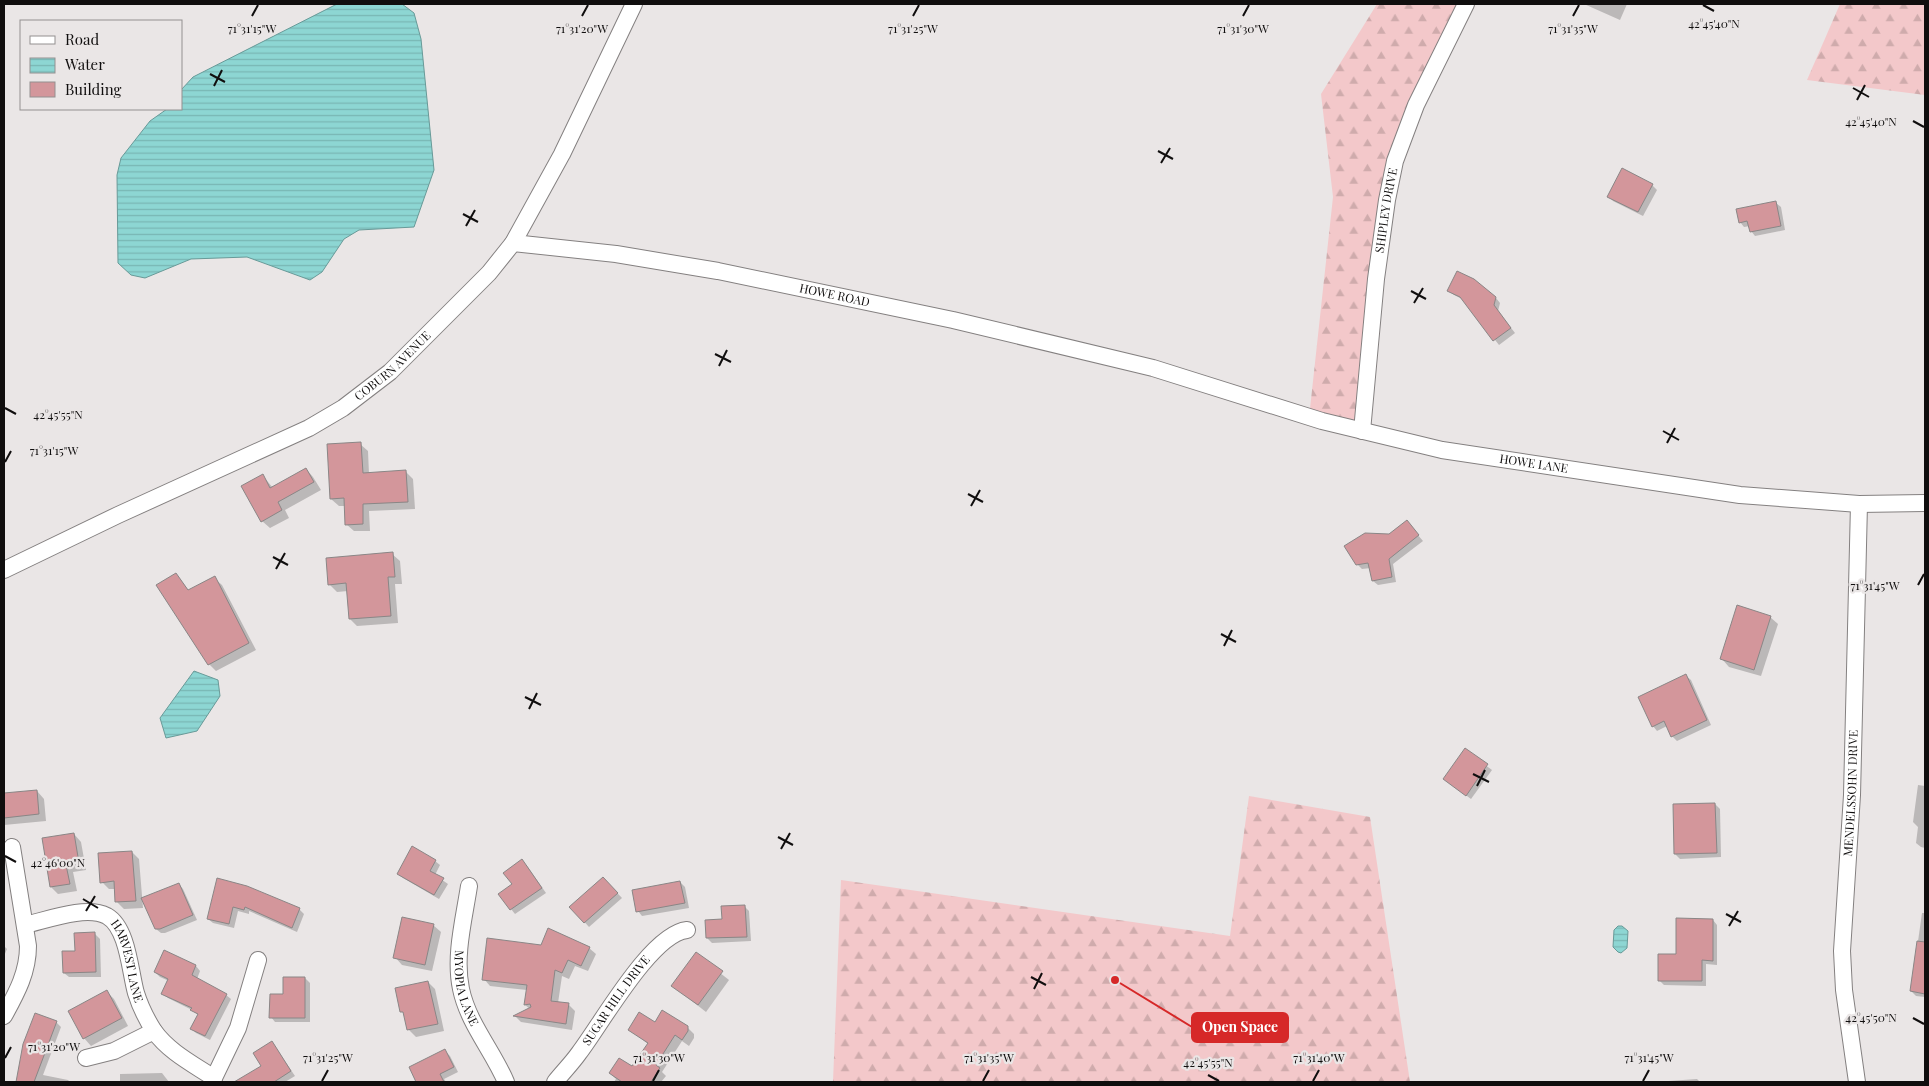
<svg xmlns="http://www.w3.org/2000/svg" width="1929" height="1086" viewBox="0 0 1929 1086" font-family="'Playfair Display',serif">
	<defs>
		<pattern id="forest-firs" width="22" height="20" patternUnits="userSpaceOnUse" patternTransform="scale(1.25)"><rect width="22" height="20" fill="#f3c8ca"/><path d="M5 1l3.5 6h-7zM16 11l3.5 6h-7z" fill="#cfabac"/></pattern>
		<pattern id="water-rules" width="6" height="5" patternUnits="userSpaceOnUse" patternTransform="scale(1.25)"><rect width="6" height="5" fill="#8dd6d3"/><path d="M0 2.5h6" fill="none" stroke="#79b6b4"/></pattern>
	</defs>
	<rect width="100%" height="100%" fill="#eae6e6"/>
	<g fill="url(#forest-firs)">
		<path d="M1377 4H1466L1401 142 1362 431 1309 418 1333 197 1321 94Z"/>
		<path d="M1840 4H1925V95L1807 80Z"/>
		<path d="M1249 796 1370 817 1410 1082H833L841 880 1230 936Z"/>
	</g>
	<g fill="url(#water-rules)" stroke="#689a98">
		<path d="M337 4H402L414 13 421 39 434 170 414 227 359 230 344 239 322 272 310 280 247 257 191 259 145 278 131 275 118 263 117 175 121 158 150 121 167 109H181V90L193 77Z"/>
		<path d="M194 671 218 680 220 696 197 731 166 738 160 718Z"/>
		<path d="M1618 926H1622L1628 931 1627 948 1621 953 1618 952 1613 947 1614 930Z"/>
	</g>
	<g fill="#0003">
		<path d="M1584 4H1627L1620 20Z"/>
		<path d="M1652 185 1657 190 1643 216 1613 201 1609 196Z"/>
		<path d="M1776 203 1781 207 1785 230 1755 236 1751 231 1750 226 1744 227 1740 222Z"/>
		<path d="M1449 291 1496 298 1500 303 1498 311 1515 333 1499 345 1464 300 1454 295Z"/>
		<path d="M360 444 368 451 369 474 406 472 413 479 415 509 369 511 370 531H354L346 524V506H339L331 499Z"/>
		<path d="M306 469 313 477 321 490 285 510 289 518 270 528 262 521 263 476 273 488Z"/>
		<path d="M1411 527 1423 541 1393 564 1396 582 1378 585 1373 581 1371 568 1362 569 1357 564 1390 535Z"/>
		<path d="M392 554 400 561 402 584H395L398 623 357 626 350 619 348 591 337 592 329 584Z"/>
		<path d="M176 574 189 591 214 578 222 585 256 650 216 671 209 664Z"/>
		<path d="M1770 617 1778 624 1761 676 1729 667 1722 659Z"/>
		<path d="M1686 676 1691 680 1711 725 1677 741 1672 736 1667 726 1657 731 1653 726Z"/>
		<path d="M1465 750 1492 770 1471 799 1444 779Z"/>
		<path d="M1918 785 1925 786V848L1921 847 1916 843 1918 827 1913 822Z"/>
		<path d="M37 791 44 799 46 821 4 825V795Z"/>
		<path d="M1715 804 1720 809 1721 857 1680 859 1675 854Z"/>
		<path d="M74 834 81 842 86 870 73 872 77 891 58 894 51 887Z"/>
		<path d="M132 852 139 859 143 908 124 909 117 902 116 889H109L102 882Z"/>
		<path d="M435 861 440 865 435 875 448 884 439 899 403 878 398 874Z"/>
		<path d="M527 866 546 893 515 914 511 909 513 885Z"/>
		<path d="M603 878 622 898 589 927 571 907Z"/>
		<path d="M218 880 299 909 304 914 297 932 249 911V914L238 911 234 928 213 923 208 919Z"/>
		<path d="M680 882 685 887 689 908 642 916 638 911Z"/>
		<path d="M179 884 183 889 197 920 165 933H161L156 929Z"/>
		<path d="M744 906 749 911 751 941 712 943 707 938 723 920Z"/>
		<path d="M1922 913H1925V997L1916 996 1911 991Z"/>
		<path d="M1713 920 1717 925V965L1706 964V986L1664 985 1659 980 1677 956Z"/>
		<path d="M433 925 441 932 432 971 402 965 395 957Z"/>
		<path d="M95 934 100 939 101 977H69L64 973 76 952Z"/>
		<path d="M4 946 7 949 4 956Z"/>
		<path d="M541 946 589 948 596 954 588 971 575 966 569 979 562 976 558 1003 568 1004 575 1011 572 1030 521 1022 515 1016 530 1009 525 1005 527 990 490 986 484 979Z"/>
		<path d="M164 952 196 966 200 971 197 979 226 995 231 999 210 1040 196 1033 191 1028 198 1015 192 1010 168 998 163 994 169 981 160 977 155 972Z"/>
		<path d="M696 954 729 980 706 1012 673 986Z"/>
		<path d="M305 978 310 983V1022H275L271 1017 284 995Z"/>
		<path d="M428 982 435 989 444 1031 416 1037 408 1029 405 1015 402 1011Z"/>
		<path d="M107 992 114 999 128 1026 91 1046 84 1038Z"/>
		<path d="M56 1022 61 1027 43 1075 68 1080 70 1082H17L25 1045Z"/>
		<path d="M655 1023 687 1027 694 1034V1038L689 1046 682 1041 662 1072 666 1076 661 1082H614L616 1079 610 1073 633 1068 648 1044 630 1030Z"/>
		<path d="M272 1042 295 1076 285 1082H251L247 1076 262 1066Z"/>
		<path d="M445 1051 450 1056 458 1072 444 1079 446 1082H418L410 1068Z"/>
		<path d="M162 1073 169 1082H120V1074Z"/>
		<path d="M1697 1079 1700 1082H1654Z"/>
	</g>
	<g fill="#d3969b" stroke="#8a8686">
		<path d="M1622 168 1653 184 1638 212 1607 197Z"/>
		<path d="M1776 201 1781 226 1750 232 1747 221 1739 223 1736 209Z"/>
		<path d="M1457 271 1474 279 1496 297 1494 305 1511 328 1493 341 1460 297 1447 291Z"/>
		<path d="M361 442 363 473 406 470 408 502 363 504V524L345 525 344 498 330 499 327 444Z"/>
		<path d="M306 468 314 482 278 502 282 510 261 522 241 486 263 474 270 488Z"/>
		<path d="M1407 520 1419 535 1389 559 1392 577 1372 581 1368 563 1356 565 1344 546 1365 533 1389 534Z"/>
		<path d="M393 552 395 577H388L391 616 349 619 346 583 328 585 326 558Z"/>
		<path d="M176 573 188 590 215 576 249 643 208 665 156 585Z"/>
		<path d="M1737 605 1771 616 1754 670 1720 659Z"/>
		<path d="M1686 674 1707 720 1671 737 1664 721 1652 727 1638 697Z"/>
		<path d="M1465 748 1488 764 1466 796 1443 779Z"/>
		<path d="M37 790 39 814 4 818V793Z"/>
		<path d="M1715 803 1717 853 1674 854 1673 804Z"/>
		<path d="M74 833 79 863 66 865 70 884 50 887 42 838Z"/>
		<path d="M412 846 436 860 430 871 444 878 434 895 397 874Z"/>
		<path d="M132 851 136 901 115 902 114 881 100 883 98 853Z"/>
		<path d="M522 859 542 888 510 910 498 894 512 884 503 873Z"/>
		<path d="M603 877 618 893 584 923 569 907Z"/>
		<path d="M217 878 247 886 300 908 292 928 245 907 244 910 233 907 229 924 207 919Z"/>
		<path d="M680 881 685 903 636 912 632 890Z"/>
		<path d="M179 883 193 915 160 929H155L141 898Z"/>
		<path d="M745 905 747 937 706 938 705 920 722 919 721 906Z"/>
		<path d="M402 917 434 924 425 965 393 958Z"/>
		<path d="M1676 918 1713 919V961L1702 960V981H1658V954H1676Z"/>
		<path d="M548 928 590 947 581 966 568 960 562 973 555 970 551 1001 569 1003 566 1024 513 1016 531 1007 530 1004 524 1005 527 985 482 980 487 938 541 945Z"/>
		<path d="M95 932 96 972 63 973 62 951H75L74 933Z"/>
		<path d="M1917 941 1925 942V994L1910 991Z"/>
		<path d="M164 950 196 965 192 975 227 994 205 1036 190 1029 198 1014 190 1010 192 1008 161 994 168 979 154 972Z"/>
		<path d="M696 952 723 971 698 1005 671 986Z"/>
		<path d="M283 977H305V1018H269L270 994H283Z"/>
		<path d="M428 981 438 1024 407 1030 403 1012H400L395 988Z"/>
		<path d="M107 990 122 1018 83 1039 68 1011Z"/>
		<path d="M662 1010 688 1026V1031L682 1040 675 1035 656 1065 660 1068 651 1082H622L609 1073 619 1058 632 1066 648 1043 628 1030 639 1012 655 1022Z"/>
		<path d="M35 1013 57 1021 34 1082H16L23 1044Z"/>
		<path d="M272 1041 291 1071 274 1082H234L261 1066 253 1053Z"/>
		<path d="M445 1049 454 1067 440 1074 444 1082H416L409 1067Z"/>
	</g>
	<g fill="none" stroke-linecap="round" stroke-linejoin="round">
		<defs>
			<g id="street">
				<path id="s1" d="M513 243 616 254 718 271 953 320 1153 368 1322 421 1442 450 1740 495 1859 504 1925 503"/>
				<path id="s2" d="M1362 431 1376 279 1387 200 1395 161 1416 105 1466 4"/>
				<path id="s3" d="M4 570 118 515 309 428 343 408 390 372 489 273 513 243 562 154 634 4"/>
				<path id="s4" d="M469 886C464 919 454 956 461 989 468 1023 493 1051 506 1082"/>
				<path id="s5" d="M25 925C47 920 86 905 107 916 128 928 130 972 136 993 140 1006 147 1020 154 1031 169 1052 193 1064 214 1078"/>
				<path d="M4 1016C16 994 28 973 28 946L12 847"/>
				<path d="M86 1058 114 1051 154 1031"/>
				<path d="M212 1082 238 1028 258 960"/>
				<path id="s6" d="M555 1082C563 1072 572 1063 579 1053 602 1023 651 934 687 930"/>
				<path id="s7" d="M1857 1082 1844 990 1842 951 1852 795 1859 504"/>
			</g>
		</defs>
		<use href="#street" stroke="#848080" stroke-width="18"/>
		<use href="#street" stroke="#fff" stroke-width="16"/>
	</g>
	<path fill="none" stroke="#100e0e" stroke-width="2" d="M1703 5 1714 11M252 16 258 5M582 16 588 5M913 16 919 5M1243 16 1249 5M1573 16 1579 5M210 74 225 82M214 86 222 70M1853 88 1869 97M1857 100 1865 85M1913 121 1924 127M1158 151 1173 159M1161 163 1170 148M463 214 478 222M466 226 475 210M1411 291 1426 299M1414 303 1423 288M715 354 731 362M719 366 727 350M5 408 16 414M1663 431 1679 440M1667 443 1675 428M5 462 11 451M968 494 983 502M971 506 980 490M273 557 288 565M276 569 285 553M1918 585 1924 574M1221 634 1236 642M1224 646 1232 630M525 697 541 705M529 709 537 693M1473 774 1489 782M1477 786 1485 770M778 837 793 845M781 849 790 833M5 856 16 862M83 899 98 908M86 911 95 896M1726 914 1741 922M1729 926 1738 911M1031 977 1046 985M1034 989 1042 973M1913 1018 1924 1024M5 1058 11 1047M1208 1075 1219 1081M322 1081 328 1070M653 1081 659 1070M983 1081 989 1070M1313 1081 1319 1070M1643 1081 1649 1070"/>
	<g text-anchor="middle" stroke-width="4.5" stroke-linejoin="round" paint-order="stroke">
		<g font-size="12" fill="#100e0e" stroke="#eae6e6">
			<text dy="4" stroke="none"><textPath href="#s2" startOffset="222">SHIPLEY DRIVE</textPath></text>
			<text dy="4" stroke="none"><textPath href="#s1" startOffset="326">HOWE ROAD</textPath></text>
			<text dy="4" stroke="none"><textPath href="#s3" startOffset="441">COBURN AVENUE</textPath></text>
			<text dy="4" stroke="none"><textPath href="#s1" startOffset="1046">HOWE LANE</textPath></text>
			<text dy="4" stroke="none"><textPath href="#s7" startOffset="290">MENDELSSOHN DRIVE</textPath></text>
			<text dy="4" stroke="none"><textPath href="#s5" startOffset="135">HARVEST LANE</textPath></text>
			<text dy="4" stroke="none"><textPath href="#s4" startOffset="104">MYOPIA LANE</textPath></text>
			<text dy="4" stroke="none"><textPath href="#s6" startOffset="102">SUGAR HILL DRIVE</textPath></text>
		</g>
	</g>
	<g font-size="12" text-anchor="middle" fill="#100e0e" stroke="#eae6e6" stroke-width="4.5" stroke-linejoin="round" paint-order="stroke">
		<text x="1714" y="28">42°45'40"N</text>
		<text x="252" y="33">71°31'15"W</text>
		<text x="582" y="33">71°31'20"W</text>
		<text x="913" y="33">71°31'25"W</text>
		<text x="1243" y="33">71°31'30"W</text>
		<text x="1573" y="33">71°31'35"W</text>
		<text x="1871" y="126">42°45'40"N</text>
		<text x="58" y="419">42°45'55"N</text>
		<text x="54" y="455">71°31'15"W</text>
		<text x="1875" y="590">71°31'45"W</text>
		<text x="58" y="867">42°46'00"N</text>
		<text x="1871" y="1022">42°45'50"N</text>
		<text x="54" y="1051">71°31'20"W</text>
		<text x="328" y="1062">71°31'25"W</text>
		<text x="659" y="1062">71°31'30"W</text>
		<text x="989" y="1062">71°31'35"W</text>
		<text x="1319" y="1062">71°31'40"W</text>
		<text x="1649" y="1062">71°31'45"W</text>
		<text x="1208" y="1067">42°45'55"N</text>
	</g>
	<path fill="none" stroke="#d62828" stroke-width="2" d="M1115 980L1192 1027"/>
	<circle fill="#d62828" stroke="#eae6e6" stroke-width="2" cx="1115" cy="980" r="5"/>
	<rect fill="#d62828" stroke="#d62828" stroke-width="2" x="1192" y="1013" width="96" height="29" rx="5"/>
	<g font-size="14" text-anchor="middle" font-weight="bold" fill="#fff">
		<text x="1240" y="1032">Open Space</text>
	</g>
	<rect width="1929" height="1086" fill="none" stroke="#100e0e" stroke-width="10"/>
	<rect x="20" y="20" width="162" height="90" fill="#eae6e6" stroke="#939090"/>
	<rect x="30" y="36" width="25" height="8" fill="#ffffff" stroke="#939090"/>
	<text x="65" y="45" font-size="15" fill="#100e0e">Road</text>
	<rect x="30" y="58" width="25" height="15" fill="url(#water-rules)" stroke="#939090"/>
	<text x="65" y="70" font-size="15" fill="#100e0e">Water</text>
	<rect x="30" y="82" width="25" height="15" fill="#d3969b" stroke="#939090"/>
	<text x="65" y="95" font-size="15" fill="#100e0e">Building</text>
</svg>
